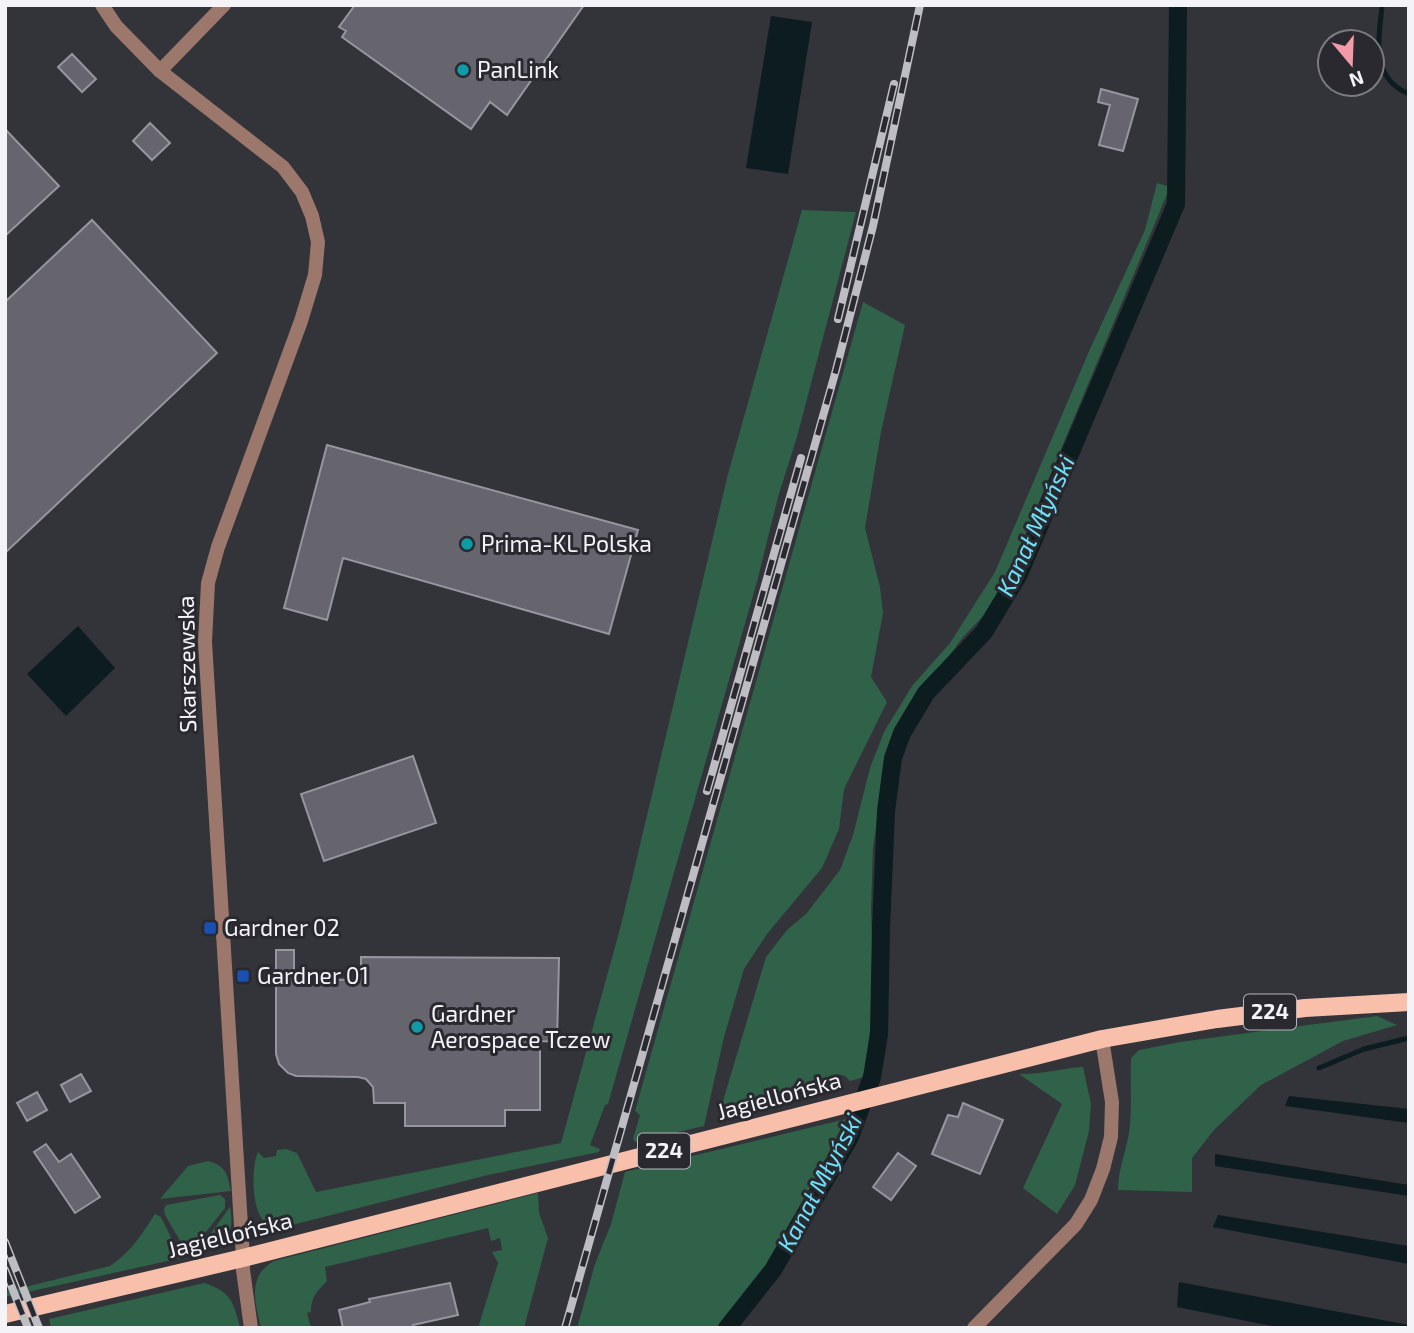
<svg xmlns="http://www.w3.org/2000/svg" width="1414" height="1333" viewBox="0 0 1414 1333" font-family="'Exo 2',sans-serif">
	<rect width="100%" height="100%" fill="#33333a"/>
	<g fill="#306249">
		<path d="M1157 183 1170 187 1007 579 987 612 963 637 902 720 884 771 873 848 871 909 874 1001 864 1077 850 1081 845 1076 837 1074V1082L833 1088 723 1119 720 1111 766 957 787 930 806 914 840 870 853 835 870 768 884 732 912 686 950 643 995 572 1090 349 1145 230Z"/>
		<path d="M802 210 856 212 797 437 778 497 758 578 608 1104 605 1105 590 1145 600 1149 599 1152 488 1175 288 1226C281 1226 272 1227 266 1223 251 1213 251 1166 258 1152L264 1158 276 1156 277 1150 286 1149 297 1153 316 1192 561 1143 621 925 728 474Z"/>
		<path d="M863 302 905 325 881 432 865 528 880 587 883 613 871 677 887 702 844 789 839 829 822 868 767 934 744 969 724 1037 704 1126 635 1142 633 1139 640 1115 635 1111Z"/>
		<path d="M1377 1016 1397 1025 1343 1041 1261 1085 1214 1130 1192 1158V1192L1118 1190C1118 1168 1128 1147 1130 1125 1132 1103 1130 1080 1131 1058L1139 1050 1180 1042Z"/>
		<path d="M1083 1067 1091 1104 1089 1131 1075 1185 1057 1214 1023 1188 1062 1104 1019 1074C1041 1075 1061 1068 1083 1067Z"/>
		<path d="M846 1119 777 1253 718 1328H577L595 1264 611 1224 625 1172Z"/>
		<path d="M208 1161C226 1166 227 1173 231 1191L160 1199 188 1166Z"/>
		<path d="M538 1193 539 1213 548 1238 524 1328H478L498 1263 492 1252 502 1250 500 1238 491 1241 488 1228 325 1267 327 1281C316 1292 311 1297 311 1312L307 1313 311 1328H261C255 1302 247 1276 274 1261Z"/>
		<path d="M220 1195 225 1199V1208L193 1248 186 1251 165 1215 164 1209 166 1205Z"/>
		<path d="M230 1207C236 1238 223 1247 195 1255Z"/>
		<path d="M155 1214 161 1217 181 1258 5 1297V1292L110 1266C131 1252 142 1234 155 1214Z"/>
		<path d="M204 1283C230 1291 234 1302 240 1328H51L49 1319Z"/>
	</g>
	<g fill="#0d1c1f">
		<path d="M771 16 812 22 788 174 746 168Z"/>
		<path d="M78 626 115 668 66 716 27 674Z"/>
		<path d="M1289 1096 1409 1109V1123L1285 1106Z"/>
		<path d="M1215 1154 1409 1185V1196L1215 1166Z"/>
		<path d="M1218 1215 1409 1246V1264L1213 1227Z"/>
		<path d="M1179 1282 1409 1325V1328H1282L1177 1307Z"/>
	</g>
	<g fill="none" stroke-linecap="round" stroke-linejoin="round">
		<g stroke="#0d1c1f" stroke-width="5">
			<path d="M1382 5C1379 40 1370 78 1409 94"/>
			<path d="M1319 1068 1364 1049 1409 1038"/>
		</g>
		<path stroke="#0d1c1f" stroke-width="18" d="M727 1328 773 1270 850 1137 872 1077 879 1034 881 929 886 811 893 758 902 733 926 693 984 632 1019 574 1176 204 1178 5"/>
	</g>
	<g fill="#66646d" stroke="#97969e" stroke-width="2">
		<path d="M355 5H584L507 115 490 102 471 129 342 37 346 31 339 27Z"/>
		<path d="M72 54 96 79 82 92 58 67Z"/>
		<path d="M1101 89 1138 99 1123 151 1099 145 1110 105 1098 102Z"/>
		<path d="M150 123 170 143 152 160 133 141Z"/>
		<path d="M5 129 59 186 5 236Z"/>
		<path d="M92 220 217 353 5 553V302Z"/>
		<path d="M327 445 638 530 609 634 343 558 327 620 284 608Z"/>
		<path d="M413 756 436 823 324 861 301 794Z"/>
		<path d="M276 950H294V979L361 980V957L559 958 557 1042 540 1041V1110H505V1126H405V1103H374L373 1087 366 1079 358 1077 296 1076 288 1073 279 1064 276 1054Z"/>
		<path d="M81 1074 91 1091 70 1102 61 1085Z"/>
		<path d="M37 1092 47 1110 27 1121 17 1103Z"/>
		<path d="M963 1103 1003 1120 980 1174 932 1154 948 1115 958 1117Z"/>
		<path d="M46 1144 59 1162 71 1154 100 1197 75 1213 34 1152Z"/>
		<path d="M898 1153 916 1166 891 1200 873 1187Z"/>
		<path d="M450 1283 458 1315 413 1325 414 1328H343L339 1310 370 1302 369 1299Z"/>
	</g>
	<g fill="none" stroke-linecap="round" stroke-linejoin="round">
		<g stroke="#9b786b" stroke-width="14">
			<path d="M160 71 224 5"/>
			<path d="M243 1258V1270L251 1328"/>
			<path d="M974 1328 1076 1224 1091 1200 1103 1169 1111 1137 1112 1102 1102 1039"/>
		</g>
		<path stroke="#9b786b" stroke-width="14" d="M102 5 116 26 160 71 283 167 302 192 312 216 318 242 315 275 301 321 218 547 208 583 205 642 243 1258"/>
		<path stroke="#f8bfaa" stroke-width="18" d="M5 1314 243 1258 1102 1039 1217 1019 1305 1008 1409 1002"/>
		<defs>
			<g id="rail">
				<path d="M838 319 894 84"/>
				<path d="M707 791 801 458"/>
				<path d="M5 1242 39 1328"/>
				<path d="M5 1270 28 1328"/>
				<path d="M565 1328 836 370 873 226 920 5"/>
			</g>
		</defs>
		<use href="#rail" stroke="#bebdc3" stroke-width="8"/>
		<use href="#rail" stroke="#29292f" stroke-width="5" stroke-dasharray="16" stroke-linecap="butt"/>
	</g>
	<g fill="#0f9aa8" stroke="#29292f" stroke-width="2.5">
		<circle cx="463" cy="70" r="7"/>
		<circle cx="467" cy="544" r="7"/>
		<circle cx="417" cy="1027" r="7"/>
	</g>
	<g fill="#1a4fb4" stroke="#29292f" stroke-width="2.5">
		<rect x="203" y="921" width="14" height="14" rx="3.5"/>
		<rect x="236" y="969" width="14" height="14" rx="3.5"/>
	</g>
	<g text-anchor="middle" stroke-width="6" stroke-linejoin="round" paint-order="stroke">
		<g fill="#29292f" stroke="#b7b6bc" stroke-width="2">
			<rect x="1244" y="994.5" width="52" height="35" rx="5"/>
			<rect x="638" y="1133.5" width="52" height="35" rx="5"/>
		</g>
		<g font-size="21" font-weight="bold" fill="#f4f3f8">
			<text x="1270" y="1019">224</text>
			<text x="664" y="1158">224</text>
		</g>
		<g font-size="23" fill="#f4f3f8" stroke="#29292f" text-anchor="start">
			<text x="477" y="78">PanLink</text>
			<text x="481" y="552">Prima-KL Polska</text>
			<text x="224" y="936">Gardner 02</text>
			<text x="257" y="984">Gardner 01</text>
			<text x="431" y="1022">Gardner<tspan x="431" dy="26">Aerospace Tczew</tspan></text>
		</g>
		<g font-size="23" fill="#f4f3f8" stroke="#29292f">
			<text transform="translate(187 664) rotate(-91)" y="8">Skarszewska</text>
			<text transform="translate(779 1096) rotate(-15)" y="8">Jagiellońska</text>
			<text transform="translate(230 1235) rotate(-14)" y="8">Jagiellońska</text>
		</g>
		<g font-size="24" font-style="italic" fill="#6ce1f8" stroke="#29292f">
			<text transform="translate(1036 526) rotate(-65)" y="8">Kanał Młyński</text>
			<text transform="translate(820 1183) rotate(-62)" y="8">Kanał Młyński</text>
		</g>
	</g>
	<rect width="1414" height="1333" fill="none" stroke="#f4f3f8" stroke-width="14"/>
	<g transform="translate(1351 63) rotate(161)"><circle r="33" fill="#29292f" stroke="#7a7a7f" stroke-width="2"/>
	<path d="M0-5L12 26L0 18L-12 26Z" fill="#f39aa8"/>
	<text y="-10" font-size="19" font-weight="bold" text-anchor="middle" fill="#f4f3f8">N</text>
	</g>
</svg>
